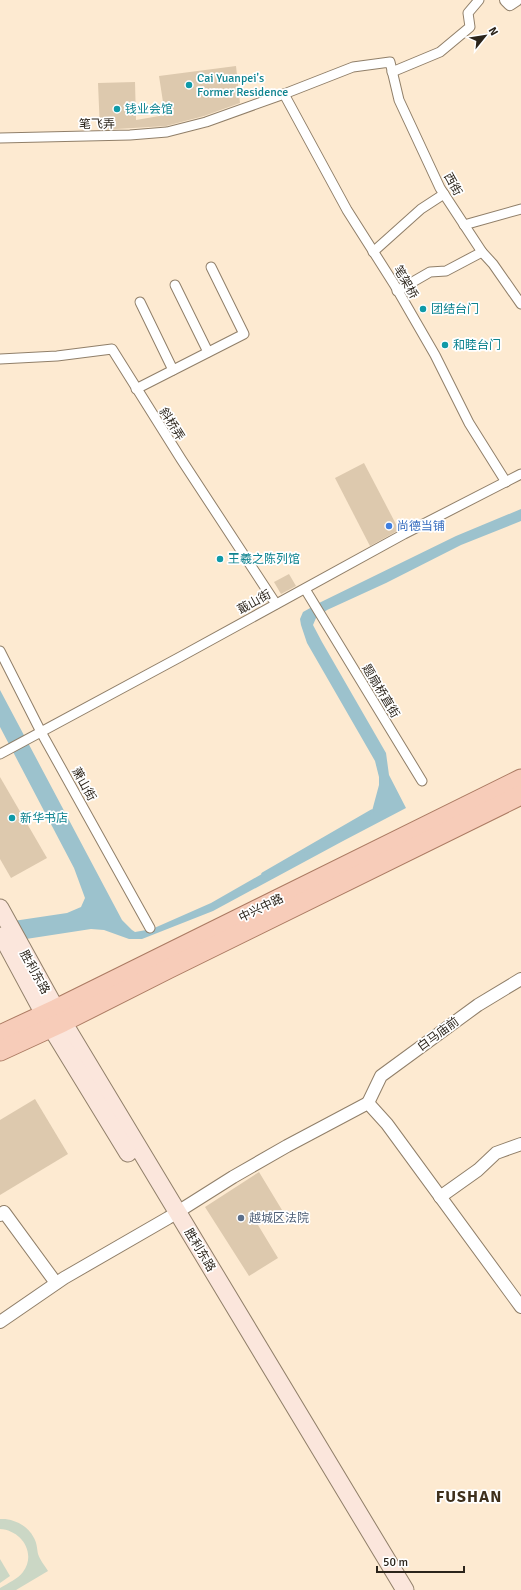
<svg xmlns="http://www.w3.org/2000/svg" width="521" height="1590" viewBox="0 0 521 1590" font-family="Signika,'Noto Sans SC',sans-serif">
	<rect width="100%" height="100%" fill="#fdead1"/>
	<g fill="#cbd7c5">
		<path d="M0 1519C14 1518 28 1526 34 1538 37 1543 37 1549 38 1554 40 1560 45 1566 48 1571L16 1590H0V1588C8 1583 18 1579 23 1572 37 1553 21 1530 0 1529Z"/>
		<path d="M0 1559 10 1576 0 1583Z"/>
	</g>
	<path fill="#9cc2cd" d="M521 509V521L461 545 386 583 327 610 316 618 313 625 322 642 386 753 389 775 406 808 343 841 213 911 142 939H129L104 930 91 929 0 943V923L67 913 81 907 85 898 74 868 0 727V690L122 920 132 930 135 932 152 929 211 903 372 811 379 785V777L375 761 307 643 301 625 300 619 303 612 321 602 456 536Z"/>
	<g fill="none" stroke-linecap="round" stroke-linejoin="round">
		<path stroke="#9cc2cd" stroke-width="3.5" d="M263 874 372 811"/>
	</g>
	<g fill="#ddc9ae">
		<path d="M236 66 240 103 204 116 166 126 100 130 98 83 135 82 136 120 165 115 159 76Z"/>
		<path d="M364 463 399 530 370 546 335 478Z"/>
		<path d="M289 574 296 586 281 594 274 582Z"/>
		<path d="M0 777 47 858 11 878 0 859Z"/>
		<path d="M35 1099 68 1154 0 1195V1120Z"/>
		<path d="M259 1172 282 1210 258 1225 278 1258 249 1276 205 1207Z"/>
	</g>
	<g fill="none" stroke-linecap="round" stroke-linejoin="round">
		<defs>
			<g id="pedestrian">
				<path d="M392 72 440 52 470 27 468 13 479 0"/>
				<path d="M284 94 347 210 394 284 435 355 469 423 506 482"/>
				<path d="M0 138 130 135 167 132 206 122 284 94 353 67 390 62 399 100 440 188 482 252 493 264 521 304"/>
				<path d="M464 225 521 209"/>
				<path d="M373 252 421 209 444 194"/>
				<path d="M175 285 208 352"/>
				<path d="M397 291 430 272 446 271 482 252"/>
				<path d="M140 302 173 370"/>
				<path d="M0 359 57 356 112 349 181 459 276 604"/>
				<path d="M136 389 244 334 211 267"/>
				<path d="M305 589 422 781"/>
				<path d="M0 651 41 732 150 928"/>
				<path d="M0 754 180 657 404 534 521 474"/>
			</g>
			<g id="minor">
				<path d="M506 0 510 4 516 0"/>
				<path d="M368 1103 381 1076 478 1005 521 979"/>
				<path d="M440 1197 478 1170 496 1153 521 1144"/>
				<path d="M0 1215 4 1212 56 1283"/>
				<path d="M0 1322 64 1278 168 1218 233 1177 287 1146 368 1103 387 1124 521 1307"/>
			</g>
			<g id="secondary">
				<path d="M0 908 63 1022 405 1590"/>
				<path d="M2 936 51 1027 128 1153"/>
			</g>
			<g id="primary">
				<path d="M0 1035 56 1009 521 779"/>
				<path d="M0 1051 63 1022 168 969 521 795"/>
			</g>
		</defs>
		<use href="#pedestrian" stroke="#907f69" stroke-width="11"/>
		<use href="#minor" stroke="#907f69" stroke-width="14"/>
		<use href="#secondary" stroke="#907f69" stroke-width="19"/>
		<use href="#primary" stroke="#ac7b63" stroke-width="21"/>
		<use href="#pedestrian" stroke="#fff" stroke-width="9"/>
		<use href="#minor" stroke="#fff" stroke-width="12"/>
		<use href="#secondary" stroke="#fbe6dc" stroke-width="17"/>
		<use href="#primary" stroke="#f7ccb9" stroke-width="19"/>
	</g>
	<g fill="#0f9aa8" stroke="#fff" stroke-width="1.5">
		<circle cx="189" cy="85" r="4"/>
		<circle cx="117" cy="109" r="4"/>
		<circle cx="423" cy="309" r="4"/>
		<circle cx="445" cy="345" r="4"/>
		<circle cx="220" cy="559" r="4"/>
		<circle cx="12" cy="818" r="4"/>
	</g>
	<circle fill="#3f7fe0" stroke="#fff" stroke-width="1.5" cx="389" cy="526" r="4"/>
	<circle fill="#5c6f8a" stroke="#fff" stroke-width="1.5" cx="241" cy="1218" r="4"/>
	<g text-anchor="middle" stroke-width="3.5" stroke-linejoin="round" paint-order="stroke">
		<g font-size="12" fill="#0d838f" stroke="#fff" text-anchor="start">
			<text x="197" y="82">Cai Yuanpei's<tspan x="197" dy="14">Former Residence</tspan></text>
			<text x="125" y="113">钱业会馆</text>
			<text x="431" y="313">团结台门</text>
			<text x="453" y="349">和睦台门</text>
			<text x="228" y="563">王羲之陈列馆</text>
			<text x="20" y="822">新华书店</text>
		</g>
		<g font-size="12" fill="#2b241b" stroke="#fff">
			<text transform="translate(97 124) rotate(-1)" y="4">笔飞弄</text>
			<text transform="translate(453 184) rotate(61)" y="4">西街</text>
			<text transform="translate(406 282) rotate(60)" y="4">笔架桥</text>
			<text transform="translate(172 424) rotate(58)" y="4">斜桥弄</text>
			<text transform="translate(254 602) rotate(-29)" y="4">蕺山街</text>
			<text transform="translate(381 691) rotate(59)" y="4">题扇桥直街</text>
			<text transform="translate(84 784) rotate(61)" y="4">萧山街</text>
			<text transform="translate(261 908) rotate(-26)" y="4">中兴中路</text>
			<text transform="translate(35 972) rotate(61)" y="4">胜利东路</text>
			<text transform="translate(438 1034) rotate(-36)" y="4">白马庙前</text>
			<text transform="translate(200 1250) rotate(59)" y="4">胜利东路</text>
		</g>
		<g font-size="12" fill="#366cbe" stroke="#fff" text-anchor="start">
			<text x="397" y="530">尚德当铺</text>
		</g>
		<g font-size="12" fill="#4e5e75" stroke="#fff" text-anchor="start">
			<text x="249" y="1222">越城区法院</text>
		</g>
		<g font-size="16" font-weight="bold" letter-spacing="1" fill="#3f301c" stroke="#fff">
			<text x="469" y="1502">FUSHAN</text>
		</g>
	</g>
	<g transform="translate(485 36) rotate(60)" stroke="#ffffff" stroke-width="3" paint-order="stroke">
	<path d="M0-3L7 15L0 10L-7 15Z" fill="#2b241b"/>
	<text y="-6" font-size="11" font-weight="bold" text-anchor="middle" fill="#2b241b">N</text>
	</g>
	<path d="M377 1566v6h87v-6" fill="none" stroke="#2b241b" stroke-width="2"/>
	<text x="383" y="1566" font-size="12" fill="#2b241b" stroke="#ffffff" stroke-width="3" paint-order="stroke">50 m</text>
</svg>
